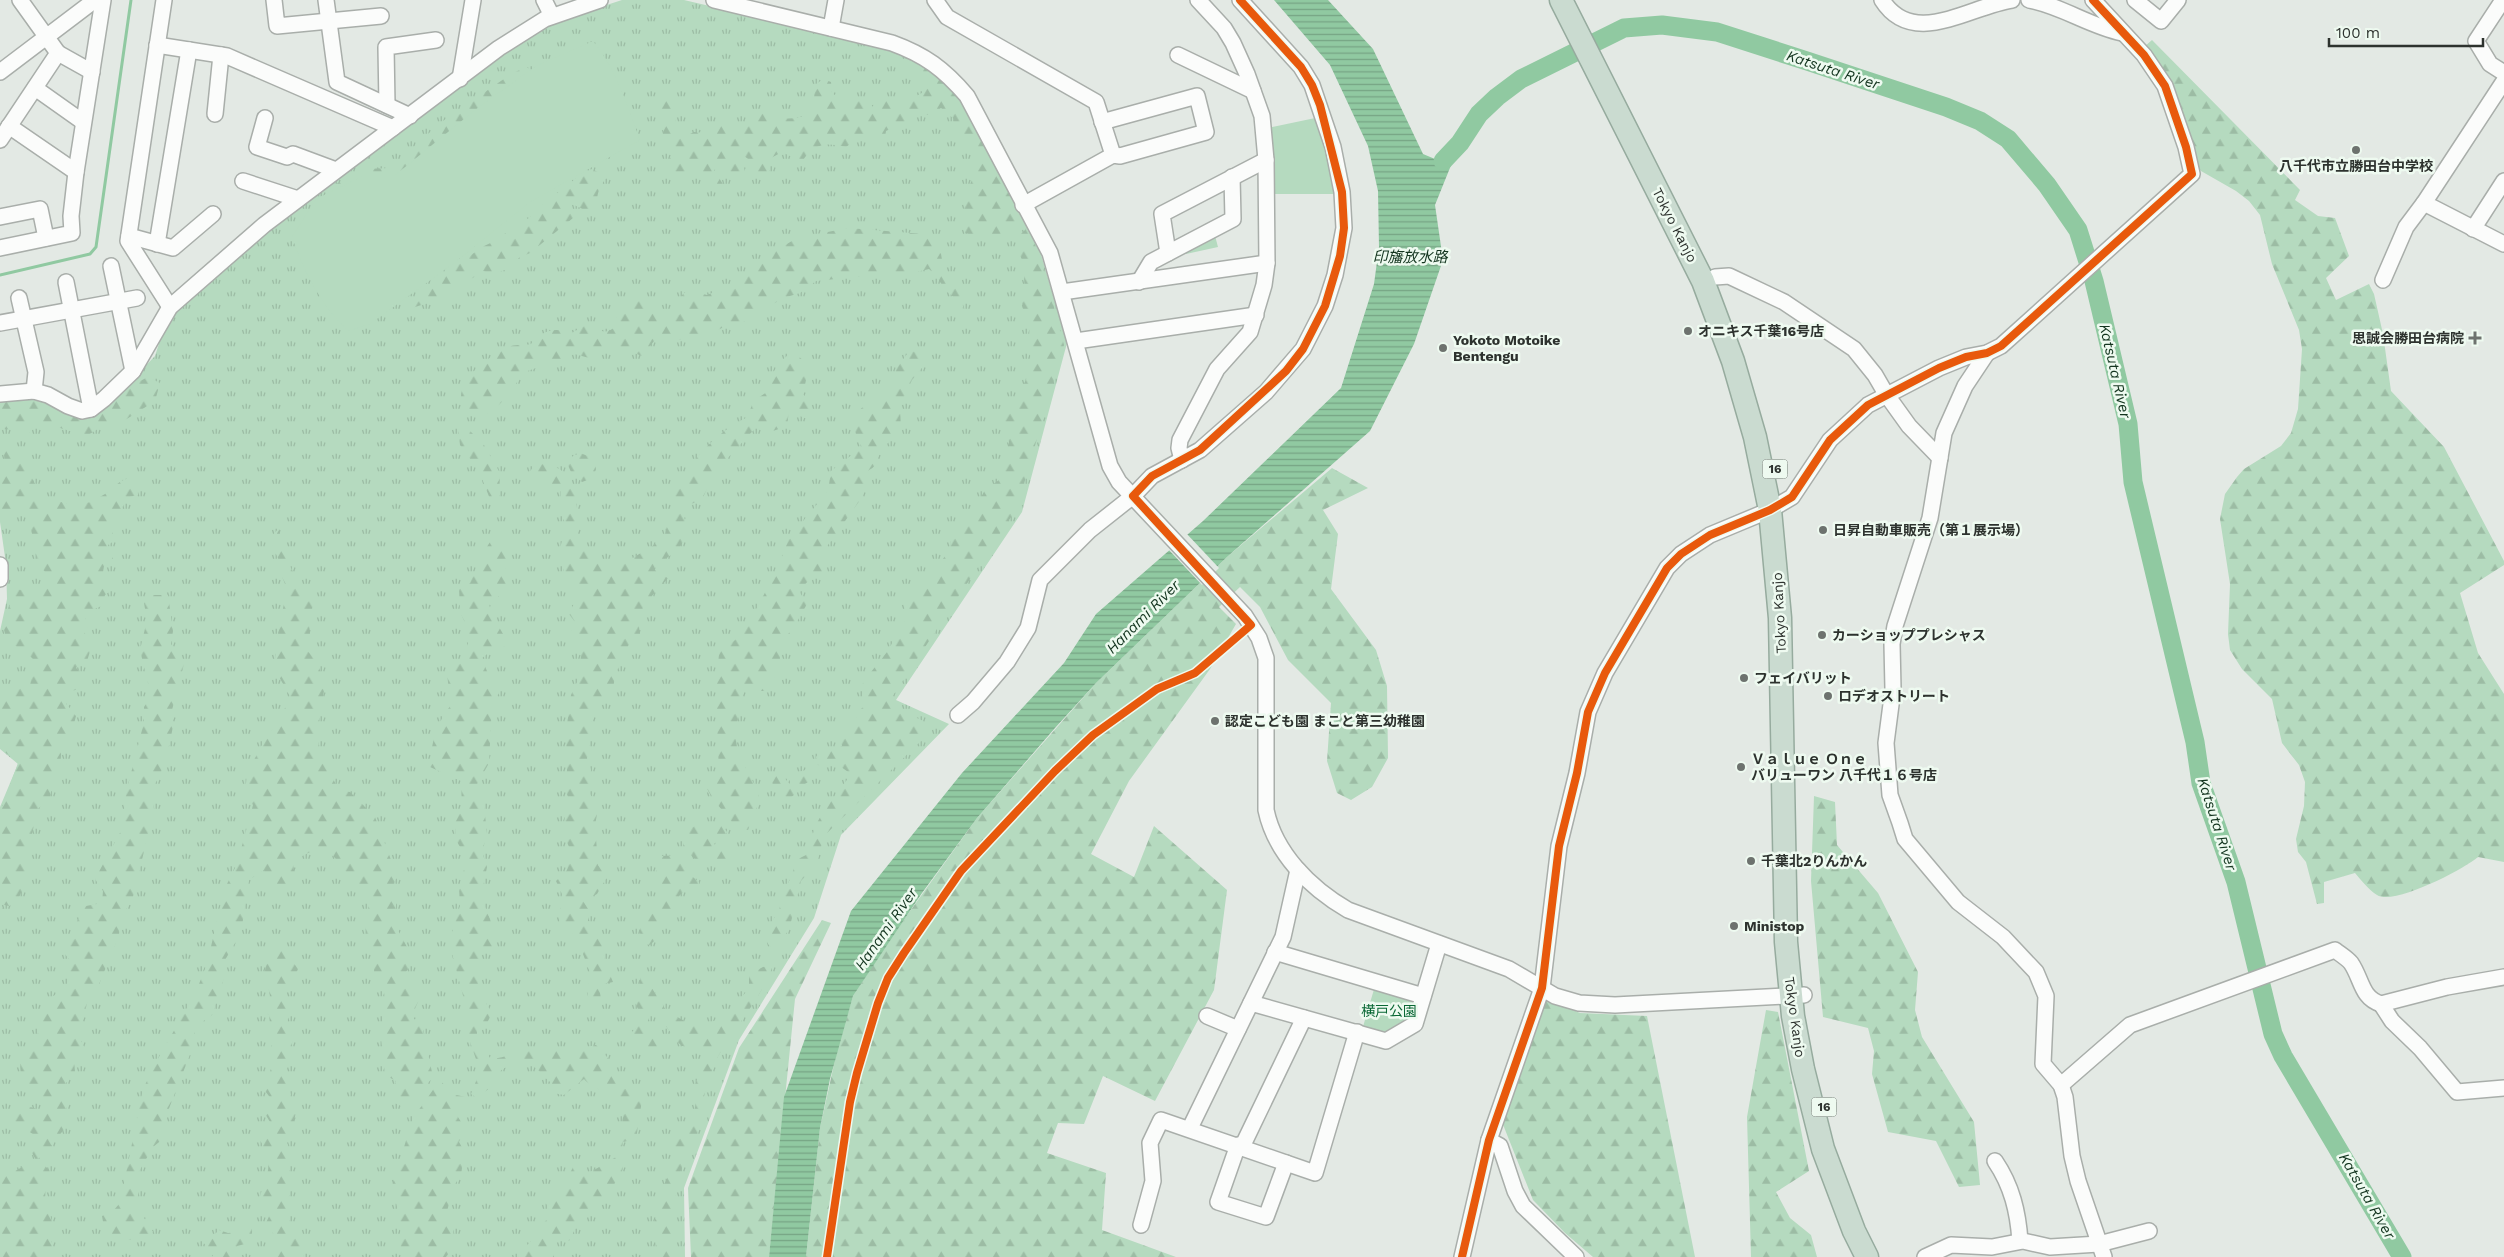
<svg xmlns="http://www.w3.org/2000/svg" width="2504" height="1257" viewBox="0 0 2504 1257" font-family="'Work Sans','Noto Sans JP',sans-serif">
	<defs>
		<pattern id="grass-tufts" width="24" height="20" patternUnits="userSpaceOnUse" patternTransform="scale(1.25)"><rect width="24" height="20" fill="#b5dabf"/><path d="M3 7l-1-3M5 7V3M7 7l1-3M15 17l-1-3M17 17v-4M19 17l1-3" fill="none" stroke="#9cbca4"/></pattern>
		<pattern id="forest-firs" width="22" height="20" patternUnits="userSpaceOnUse" patternTransform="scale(1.25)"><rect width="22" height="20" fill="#b5dabf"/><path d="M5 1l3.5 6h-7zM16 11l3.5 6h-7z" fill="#9cbca4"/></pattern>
		<pattern id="water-rules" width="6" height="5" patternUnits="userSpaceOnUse" patternTransform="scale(1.25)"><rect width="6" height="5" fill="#90c9a1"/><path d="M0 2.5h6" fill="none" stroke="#76a484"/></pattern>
	</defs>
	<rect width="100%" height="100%" fill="#e3e9e4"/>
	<path fill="url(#grass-tufts)" d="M622 0H684L892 49 909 55 972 115 1040 251 1067 343 1022 512 896 700 949 724 841 835 814 918 739 1040 684 1188 685 1257H0V807L18 764 0 749V631L7 599 6 564 0 522V399C31 397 48 401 75 416L124 388 155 356 165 325 175 312 267 230 502 53 548 24Z"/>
	<g fill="url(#forest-firs)">
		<path d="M2152 40 2300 190 2295 200 2318 216 2335 218 2349 256 2326 278 2336 300 2369 284 2374 294 2383 334 2391 391 2444 447 2504 561V565L2460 593 2478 653 2504 694V862L2478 857C2464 869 2394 906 2377 895 2369 890 2361 880 2355 873L2324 882V903L2317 904 2306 862 2298 852 2296 839 2304 806 2305 782 2299 765 2282 743 2272 699 2242 669 2230 650 2228 634 2230 584 2220 519 2225 494 2237 477 2244 469 2281 446 2291 433 2298 409 2302 349 2299 330 2272 264 2260 215 2249 201 2236 191 2201 171 2196 165 2144 47Z"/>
		<path d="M918 61 947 83 967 106 1026 223 988 239 965 233 960 222C964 213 964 205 966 196 971 179 982 165 971 148 963 137 955 131 953 118L941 108 931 114 914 117 886 131 885 137 863 135 846 147C826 142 813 143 802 162L782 152 771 158 768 177 759 176 752 162 739 152 736 158 744 167 746 177 742 181 732 178 724 166 714 170 726 189 724 196 718 194 704 177 688 168 683 184 673 185 665 167 673 152 671 142 654 141V132L659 136 664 133 655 112 658 98 670 97 678 104 675 124 676 136H686L694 132 706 133 723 123 740 124 752 119 759 112C776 118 791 122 809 114V105L814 99 815 85 823 79 831 82 832 93 846 103 860 99 864 104 872 107 879 99C894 103 914 100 926 90L914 64Z"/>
		<path d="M526 67 536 72 411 170 329 200 327 189 364 169 391 168 440 123 511 74Z"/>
		<path d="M592 169 607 177C594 193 600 196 593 214L572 204 573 218 530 253 512 261 508 269 492 274 483 271 443 298 412 308V301L425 289 482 247 499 239 513 226 529 218 537 209 584 172Z"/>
		<path d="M848 228 924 234 941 254 944 271 959 287 964 311C960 301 955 299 948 292 940 284 938 276 929 269L895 277 883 270 865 276 816 281 800 293 783 298 746 321 726 326 701 338 654 341 642 356 624 349 609 347 593 359 567 352 560 362 543 361 536 368 522 373C517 385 495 415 480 416 477 417 472 415 469 414 465 409 460 404 461 397 461 375 493 354 511 346 517 344 524 346 531 344 539 332 557 325 569 334 575 332 579 328 584 326 596 323 601 339 615 327 615 305 636 300 655 298L667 319 686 312V307L682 295 688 290 707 295 724 288H737L751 271 753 264 797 238Z"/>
		<path d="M1027 228 1038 251 1064 345 1017 508 890 700 889 705 932 725V730L824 836 817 863 801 881 789 930 773 949 768 944 764 933 779 911 782 896 792 875 796 860 810 853C810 820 834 800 851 774L837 764 825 767 818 765 816 757 821 750 842 746 838 732 839 726 856 720 858 712 864 706 862 693 863 682 887 652 906 619 904 602 910 591 923 584 950 550 951 531 961 521 970 517 985 490 999 480 1008 464 1009 442 1001 419C1011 402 1029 384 1030 364 1031 350 1028 336 1030 321L1024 314 1021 298 1025 292 1023 262 1018 251 1019 236Z"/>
		<path d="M910 350 930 358 912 380 900 406 901 431C894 436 884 446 879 455 875 464 877 467 865 472L863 496 825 549 824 571 809 580 799 591 807 604 791 632 784 636 780 647V669L766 691H743L735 734 738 754 758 791 759 802 748 830 735 827C724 809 713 804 705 784L714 779 719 772 716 701 719 652 743 634 777 570 789 538 828 491 831 471 862 447C842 413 864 405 892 388L896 369Z"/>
		<path d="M793 351 809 366 803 394 809 401 812 412 807 419 789 411 787 426 773 431 761 422 713 474 702 500 688 505 683 514 689 532C683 537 683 545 678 549 671 556 661 561 654 568L657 573 668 578C651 599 633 608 641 638L630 642 615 675 613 690 602 703 592 708C594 725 590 720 589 733 587 744 593 746 587 758L591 770 588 790 598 809 595 825 598 865 607 877 597 894 583 901 589 910 588 921 600 928 605 963 613 982 599 985 602 1007 590 1008 587 990 591 975 583 954 587 944 559 924 562 894 556 881 567 870 571 851 563 834 565 815 569 800 564 785 567 771 566 732 571 695 579 678 582 643 569 638 575 622 569 614 578 595 562 580 564 567 559 551 566 528 561 509V491L550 484 538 486 529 473 535 464C581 462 577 505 578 538L599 560 626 562 664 539 670 514 675 508 670 499C686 467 714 432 748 417L753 401 767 392C770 374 778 362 793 351Z"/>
		<path d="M148 377 160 383 155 401 122 422 108 423 88 435C70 433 54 424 35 422L28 435 20 430 2 429 0 410 2 403 24 398 41 402 75 417 87 418 109 405 128 387Z"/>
		<path d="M458 427H466L484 445 500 473 499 498 490 499 479 471 460 445Z"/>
		<path d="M11 439 42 497 73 505 91 502 105 494 121 481 137 475 138 495 125 498 120 517 112 531 114 541 108 545 113 559 104 566 103 572 109 579 110 591 105 595 102 606 91 610V614L85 619 88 626 84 632 92 645 87 661H81L76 668 81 672 79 689 64 693 57 698 64 701 76 716 70 739H61L56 744 61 754 60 777 52 785 50 798 30 816 34 825 32 834 35 840 28 853 26 881 17 902 9 906 0 904V812L18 763 0 748V691L11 686H30L34 660 27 653 7 641 3 626 15 589 28 591 41 585 45 572C30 556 38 529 21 511L3 514 0 504V471L5 467 3 441Z"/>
		<path d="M580 453 593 458 596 469 593 478 582 482 571 472 567 463 573 456Z"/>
		<path d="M1332 468 1368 488 1323 510 1338 534 1331 589 1376 650 1387 686 1388 758 1372 787 1351 800 1337 793 1327 761 1331 703 1288 660 1260 607 1240 587 1219 607 1236 624 1210 669 1129 781 1091 854 1134 877 1154 826 1227 890 1214 990 1155 1101 1103 1076 1084 1124 1058 1123 1047 1153 1106 1173 1102 1230 1176 1257H806L820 1128 839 1042 853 996 890 939 977 818 1096 683 1227 557Z"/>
		<path d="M279 528C282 557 296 580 314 602L309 620 310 636 306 641V649L317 662 325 684 317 735 321 757 339 790 350 792 375 817 397 876 393 886 397 897 394 923 414 960 406 972 420 997 412 1016 423 1030 433 1077 409 1106H401L390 1100 396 1081 385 1075 380 1029 386 1009 384 992 374 977V958L364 922 371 912C368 903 364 900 359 892 347 878 340 849 315 851 308 852 299 858 293 861L295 881 287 888V896L281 899 264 870 249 880 241 933 225 960V975L212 1015 202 1022 193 1025 196 1039 168 1111 164 1138 153 1147 137 1175 139 1210 153 1232 142 1240 115 1239 104 1227 102 1216 113 1211 120 1203 143 1089 160 1055 195 994 207 964 224 890 237 864 253 805 245 794 247 773 262 745 282 715 290 696 274 668 279 628 287 589 281 574V564L272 546V536Z"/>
		<path d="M492 539 507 540 510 557 505 571 507 600 498 596 489 604 492 615 510 646 495 648 482 658 488 674 499 693 492 704 489 763 475 788 484 805 487 834 482 852 487 867 481 897 490 919 497 946 481 954C478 966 481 977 477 988L492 1013 487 1023 477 1027V1037L490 1058C503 1060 514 1051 527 1049 541 1046 552 1049 565 1050 576 1050 586 1047 596 1045L607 1057 614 1073 626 1089 642 1100 636 1139 623 1142 620 1158 623 1168 620 1177 607 1193 588 1208 591 1214 576 1227 569 1241 546 1236C545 1244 555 1249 554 1257H518C520 1249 526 1248 531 1241 538 1230 541 1224 551 1216L546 1203 548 1194 565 1184 573 1167 589 1173 616 1157V1134L622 1126 623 1114C617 1104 610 1096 600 1090 593 1086 590 1086 584 1079L564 1095 553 1093 554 1086 529 1061C516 1062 504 1065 496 1076L491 1077V1087L477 1098 471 1094 480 1071 465 1027 467 1011 449 942 460 906 459 887 467 859 456 840 455 823 462 808 461 781 430 767C431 743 436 724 451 705L447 674 462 657 468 644 467 627 460 612 459 587 470 583 481 556Z"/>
		<path d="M153 595H168L173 631 171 644 184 664 172 710 173 726 170 742 160 776 152 788 154 810 132 901 120 918 119 936 97 989 91 987 79 1036 84 1047 74 1060 75 1072 66 1083C73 1099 63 1111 65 1128L44 1155 36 1160 31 1151 33 1134 15 1124 14 1111 17 1103 40 1110 44 1106 38 1092 22 1081 19 1054 37 1037 44 1002 66 988 72 963 61 949 86 906 102 903 103 891 95 879 122 829 126 793 144 722V707L151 696 140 650 147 620 144 603Z"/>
		<path d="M811 768 814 774 812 780 803 785 790 782 788 776Z"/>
		<path d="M776 774H781L794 789V795L784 803 771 781Z"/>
		<path d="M1814 796 1835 802 1837 845 1878 893 1918 972 1915 1010 1922 1037 1974 1122 1980 1185 1959 1187 1936 1141 1888 1132 1872 1074 1874 1051 1868 1028 1823 1017 1811 881Z"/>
		<path d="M700 823H720L727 832 724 840 719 839 714 844 729 852 734 857 722 871 710 860H696C686 851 681 845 684 832Z"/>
		<path d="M681 855 688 873 699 882V891L685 890 672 903 673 913 669 920 658 924 657 938 650 945 645 944 639 931C645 920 644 910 650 901L665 898 656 872 661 856Z"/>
		<path d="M0 907 15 916 14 923 7 924 0 929Z"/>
		<path d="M822 920 831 923 795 999 769 1257H691L688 1188 739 1048Z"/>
		<path d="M275 945 284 949 298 969 294 978 287 982 285 990 293 1014 288 1018 287 1029 293 1040C290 1048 292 1052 291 1059 290 1063 287 1066 287 1070 286 1082 291 1098 297 1108L291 1133 285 1139C293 1154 290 1155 289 1170 289 1182 293 1187 288 1199L292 1203 289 1222 302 1246 304 1257H269L276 1238 266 1223 271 1212 258 1205C264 1175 277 1170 260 1140L267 1135 263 1128 270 1122 264 1112 272 1100 262 1087V1082L268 1077 272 1066 266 1060 273 1041 267 1030 270 1023 269 1015 265 1012 270 996 265 971 268 949Z"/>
		<path d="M773 965C761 1000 734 1027 716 1060 702 1086 703 1116 695 1145 693 1151 686 1153 684 1160 674 1191 670 1226 671 1257H656L655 1220 660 1206 658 1195C668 1178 680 1158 672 1137L675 1130 692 1123 697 1098 695 1085 702 1066V1052L693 1046H682C670 1036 665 1019 651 1011L648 1021C661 1036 665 1041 661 1061 649 1058 643 1050 631 1047L630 1034 643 1021 635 1002 638 999 641 970 667 1012 695 1026 714 1021 730 1009 749 989V974L763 967Z"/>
		<path d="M1547 999 1580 1013 1647 1016 1695 1257H1593L1565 1233 1533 1200 1502 1122Z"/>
		<path d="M1766 1010 1778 1012 1809 1171 1776 1192 1790 1218 1811 1235 1817 1257H1751L1747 1117Z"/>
		<path d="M440 1080 452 1094 470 1098 456 1114 465 1128 459 1142 464 1151 461 1176 454 1185 446 1215 453 1230 455 1245 446 1257H401L400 1219 392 1186 413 1118Z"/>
		<path d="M33 1162H41L49 1170 51 1176 46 1181 45 1200 52 1221 50 1234 55 1257H0V1174C12 1175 22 1166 33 1162Z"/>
		<path d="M247 1221C255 1228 252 1234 249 1243L237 1246 239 1257H212L213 1255 203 1242 206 1237H219L215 1234 219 1230 228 1233 237 1232Z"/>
	</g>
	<g fill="#b5dabf">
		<path d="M593 41C617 71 627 104 640 140L530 202 454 263 370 324 348 331C321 305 304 272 292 237L316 199 363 176H394L475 110 536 66Z"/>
		<path d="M1320 117 1339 194H1271L1268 128Z"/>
		<path d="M1214 232 1218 247 1186 254 1185 249Z"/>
		<path d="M1375 986 1415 998 1414 1020 1384 1037 1362 1030Z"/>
	</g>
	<path fill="url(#water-rules)" d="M1274 0H1328L1373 49 1423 154 1435 159 1460 143 1435 205 1443 260 1414 344 1370 431 1227 557 1096 683 1055 728 977 818 922 893 853 996 830 1079 820 1128 806 1257H769L784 1097 851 911 962 773 1064 663 1096 614 1203 521 1341 388 1374 284 1379 247 1378 191 1368 146 1330 65Z"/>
	<path fill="#e3e9e4" d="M1186 533 1219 568 1202 585 1168 549Z"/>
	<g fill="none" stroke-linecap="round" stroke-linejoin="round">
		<path stroke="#90c9a1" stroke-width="3" d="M0 275 90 254 96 247 131 0"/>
		<path stroke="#90c9a1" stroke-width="19" d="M1443 161 1460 143 1479 114 1497 97 1521 79 1624 28 1662 25 1717 32 1807 61 1946 107 1980 121 2008 139 2047 185 2078 230 2094 281 2128 424 2133 482 2195 742 2201 783 2236 882 2273 1034 2283 1056 2402 1257"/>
		<defs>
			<g id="minor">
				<path d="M164 0 128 241 170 307"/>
				<path d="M274 0 277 26 381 16"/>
				<path d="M326 0 337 82 410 116"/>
				<path d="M544 0 552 16"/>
				<path d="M714 0 892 43C925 55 944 69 967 96L1050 253 1110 466 1119 482 1245 616 1259 638 1266 658V810C1275 853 1310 888 1348 910L1509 969 1555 996 1579 1003 1615 1005 1804 995"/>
				<path d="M935 0 947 17 1096 102 1113 155"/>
				<path d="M1882 0C1913 49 1970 6 2012 0"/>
				<path d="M2029 0C2062 6 2089 26 2122 33"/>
				<path d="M2135 0 2161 21 2178 0"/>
				<path d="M2503 0 2476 41 2490 64 2504 73"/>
				<path d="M831 28 836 0"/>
				<path d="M157 45 227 56 393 128"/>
				<path d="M58 53 92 72"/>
				<path d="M1178 55 1253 91"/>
				<path d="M0 72 95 0"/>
				<path d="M460 79 473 0"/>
				<path d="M2504 81 2424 203 2504 244"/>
				<path d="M35 88 83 122"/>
				<path d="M387 105 386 47 436 40"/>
				<path d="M215 114 221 55"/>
				<path d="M265 118 257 147 287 157 293 154 336 170"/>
				<path d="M9 126 76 172"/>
				<path d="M0 140 58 53 20 0"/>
				<path d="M243 181 298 199"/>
				<path d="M1023 205 1113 155 1120 156 1206 132 1197 96 1102 122"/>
				<path d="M0 217 40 209 46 238"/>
				<path d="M2473 229 2504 181"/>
				<path d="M129 236 173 248 213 214"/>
				<path d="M157 244 189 50"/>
				<path d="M0 248 72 233 71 216 76 172 103 0"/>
				<path d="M1168 253 1162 214 1266 160"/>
				<path d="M111 266 133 371"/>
				<path d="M1715 277 1729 276 1784 302 1854 349 1875 375 1886 394 1909 426 1940 458"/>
				<path d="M2383 280 2406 227 2424 203"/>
				<path d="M66 282 91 409"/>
				<path d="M1139 282 1151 262 1233 219 1232 177"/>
				<path d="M1062 292 1267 263"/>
				<path d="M19 298 36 372 34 391"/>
				<path d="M0 323 137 298"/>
				<path d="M1076 341 1256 315"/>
				<path d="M1987 353 1965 386 1944 433 1930 518 1895 626 1892 644 1893 689 1886 743 1890 795 1900 823 1905 839 1958 902 2003 937 2036 972 2046 996 2043 1064 2061 1085 2065 1097 2072 1156 2078 1181 2104 1257"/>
				<path d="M0 394 34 391 48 395 68 406 82 411 91 409 104 399 133 371 170 307 264 225 499 48 545 19 600 0"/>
				<path d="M1182 460 1179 448 1180 440 1217 369 1250 332 1264 285 1267 263 1266 160 1262 116 1247 74 1233 43 1224 28 1198 0"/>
				<path d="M0 565V579"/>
				<path d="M958 715 973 702 1007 662 1028 628 1040 580 1090 530 1133 496 1152 476 1200 450 1266 392 1303 349 1325 306 1335 275 1344 228 1342 192 1333 147 1312 85 1301 67 1240 0"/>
				<path d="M1275 952 1423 996"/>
				<path d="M1251 1003 1386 1041 1415 1024 1439 944"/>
				<path d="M2381 1004 2392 1021 2420 1048 2457 1092 2504 1088"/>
				<path d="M1207 1016 1238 1029"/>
				<path d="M2061 1085 2130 1025 2335 950C2340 954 2347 958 2351 963 2362 979 2361 998 2381 1004L2447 987 2504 977"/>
				<path d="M1190 1128 1283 937 1298 870"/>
				<path d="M1489 1140 1500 1146 1515 1191 1523 1206 1576 1257"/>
				<path d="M1238 1145 1218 1202 1266 1217 1286 1163"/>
				<path d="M1242 1147 1304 1018"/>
				<path d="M1995 1161C2012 1186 2018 1212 2020 1241"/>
				<path d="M1141 1225 1153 1181 1150 1143 1161 1120 1315 1173 1357 1032"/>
				<path d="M1462 1257 1489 1140 1542 988 1559 846 1577 773 1588 712 1605 673 1667 568 1681 554 1710 535 1770 510 1792 497 1830 440 1868 405 1939 368 1966 357 1987 353 2001 346 2192 174 2186 147 2165 86 2144 55 2093 0"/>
				<path d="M1925 1257 1951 1245 1992 1247 2023 1241 2050 1247 2099 1244 2149 1231"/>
			</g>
			<path id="highway" d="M1561 0 1703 281 1733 361 1755 437 1770 510 1780 618 1786 942 1793 1016 1803 1069 1823 1149 1854 1231 1867 1257"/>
		</defs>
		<use href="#minor" stroke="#a9aeaa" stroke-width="18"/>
		<use href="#highway" stroke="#96ab9e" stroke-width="25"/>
		<use href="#minor" stroke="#fbfcfb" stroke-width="15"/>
		<use href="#highway" stroke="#cadbd0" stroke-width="22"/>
		<defs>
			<g id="cycleway">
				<path d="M827 1257 850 1102 857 1073 878 1003 888 978 904 953 961 871 1055 771 1093 735 1157 689 1195 673 1251 625 1133 496 1152 476 1200 450 1286 371 1303 349 1325 306 1340 256 1344 228 1342 192 1320 105 1312 85 1301 67 1240 0"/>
				<path d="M1462 1257 1489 1140 1542 988 1559 846 1577 773 1588 712 1605 673 1667 568 1681 554 1710 535 1770 510 1792 497 1830 440 1868 405 1939 368 1966 357 1987 353 2001 346 2192 174 2186 147 2165 86 2144 55 2093 0"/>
			</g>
		</defs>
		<use href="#cycleway" stroke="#eefaf0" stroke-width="11"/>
		<use href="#cycleway" stroke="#e8590c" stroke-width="8"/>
	</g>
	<g fill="#6d726e" stroke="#eefaf0" stroke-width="2">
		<circle cx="2356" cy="150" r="5"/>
		<circle cx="1688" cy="331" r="5"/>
		<path d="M2472.5 330.5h5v5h5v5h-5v5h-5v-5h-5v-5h5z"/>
		<circle cx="1443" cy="348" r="5"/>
		<circle cx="1823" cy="530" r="5"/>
		<circle cx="1822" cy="635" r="5"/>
		<circle cx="1744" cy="678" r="5"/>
		<circle cx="1828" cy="696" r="5"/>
		<circle cx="1215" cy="721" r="5"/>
		<circle cx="1741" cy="767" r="5"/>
		<circle cx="1751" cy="861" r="5"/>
		<circle cx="1734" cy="926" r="5"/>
	</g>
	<g text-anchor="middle" stroke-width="5" stroke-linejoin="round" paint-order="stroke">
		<g fill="#eefaf0" stroke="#676e68" stroke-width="1">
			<rect x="1762.5" y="459.5" width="25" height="19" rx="4"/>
			<rect x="1811.5" y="1097.5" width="25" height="19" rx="4"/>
		</g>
		<g font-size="12" font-weight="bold" fill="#2d322e">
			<text x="1775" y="473">16</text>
			<text x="1824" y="1111">16</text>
		</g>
		<g font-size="14" font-weight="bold" fill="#2d322e" stroke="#eefaf0" text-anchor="start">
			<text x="2356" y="171" text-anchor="middle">八千代市立勝田台中学校</text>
			<text x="1698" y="336">オニキス千葉16号店</text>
			<text x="2464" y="343" text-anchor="end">思誠会勝田台病院</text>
			<text x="1453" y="345">Yokoto Motoike<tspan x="1453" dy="16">Bentengu</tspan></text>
			<text x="1833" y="535">日昇自動車販売（第１展示場）</text>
			<text x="1832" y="640">カーショッププレシャス</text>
			<text x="1754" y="683">フェイバリット</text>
			<text x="1838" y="701">ロデオストリート</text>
			<text x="1225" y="726">認定こども園 まこと第三幼稚園</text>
			<text x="1751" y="764">Ｖａｌｕｅ Ｏｎｅ<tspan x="1751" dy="16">バリューワン 八千代１６号店</tspan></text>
			<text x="1761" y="866">千葉北2りんかん</text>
			<text x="1744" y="931">Ministop</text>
		</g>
		<g font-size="14" fill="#2d322e" stroke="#eefaf0">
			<text transform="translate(1675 225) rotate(63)" y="5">Tokyo Kanjo</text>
			<text transform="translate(1779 613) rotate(-93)" y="5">Tokyo Kanjo</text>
			<text transform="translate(1795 1017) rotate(82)" y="5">Tokyo Kanjo</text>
		</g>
		<g font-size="14" fill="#0a6835" stroke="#eefaf0">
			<text x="1389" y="1016">横戸公園</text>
		</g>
		<g font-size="15" font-style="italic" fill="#13351f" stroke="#eefaf0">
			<text transform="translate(1833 70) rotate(18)" y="5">Katsuta River</text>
			<text x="1410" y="262">印旛放水路</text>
			<text transform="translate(2115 371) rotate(77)" y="5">Katsuta River</text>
			<text transform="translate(1143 617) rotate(-45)" y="5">Hanami River</text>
			<text transform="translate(2217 824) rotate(72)" y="5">Katsuta River</text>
			<text transform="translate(886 929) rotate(-55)" y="5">Hanami River</text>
			<text transform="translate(2367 1196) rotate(60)" y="5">Katsuta River</text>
		</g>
	</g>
	<path d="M2329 38v8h154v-8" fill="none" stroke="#2d322e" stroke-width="2.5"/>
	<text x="2336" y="38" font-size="15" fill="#2d322e" stroke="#eefaf0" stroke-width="4" paint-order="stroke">100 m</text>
</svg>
